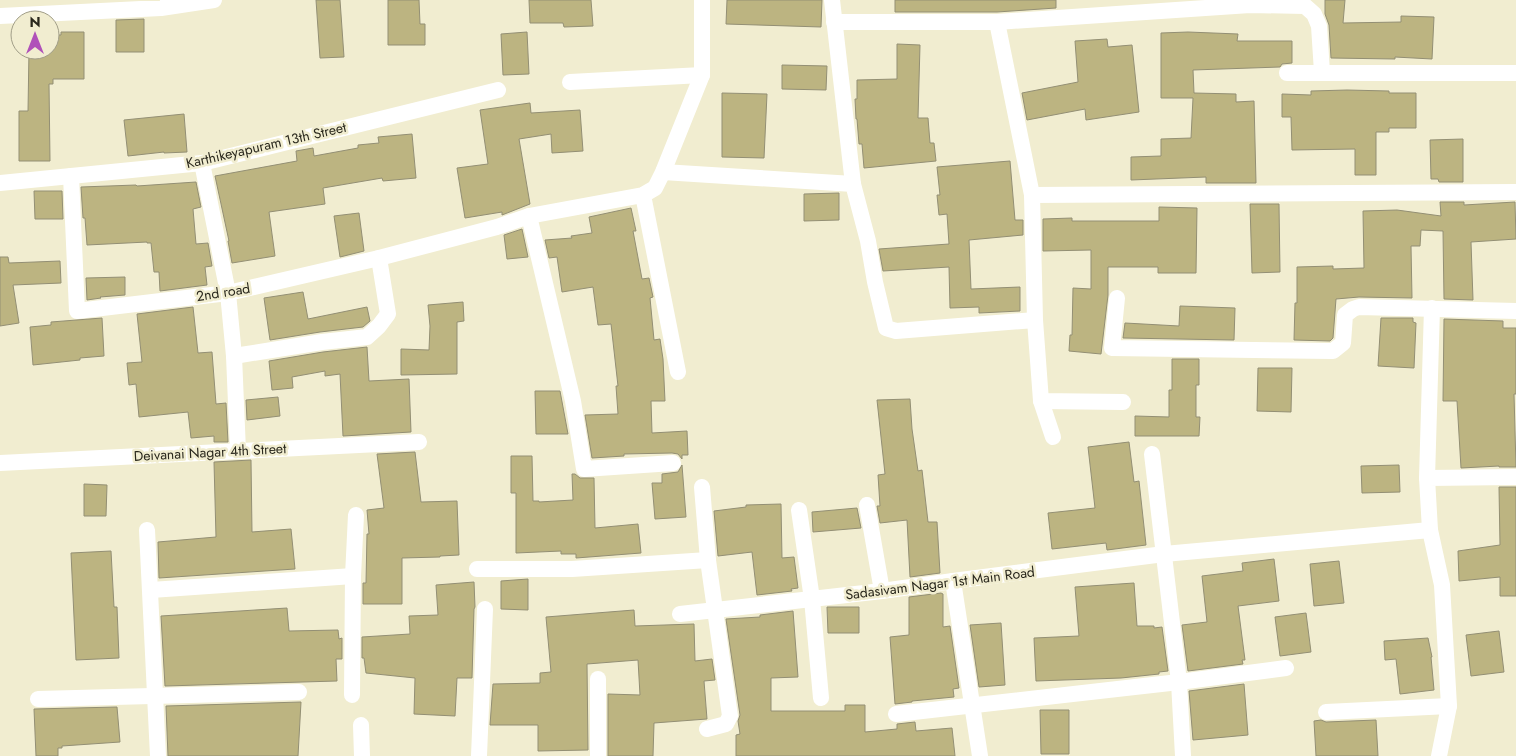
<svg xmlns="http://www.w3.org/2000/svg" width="1516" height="756" viewBox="0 0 1516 756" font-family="Jost,sans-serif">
	<rect width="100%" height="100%" fill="#f1edd0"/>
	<g fill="#bcb481" stroke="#938f74">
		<path d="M316 0H340L344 57 320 58Z"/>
		<path d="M388 0H419L420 24H425V45H388Z"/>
		<path d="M529 0H591L593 26 564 27 563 23H530Z"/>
		<path d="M727 0H822L821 27 726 24Z"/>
		<path d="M895 0H1056V8L997 12H895Z"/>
		<path d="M1325 0H1345L1343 23 1401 22V16L1434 17 1432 59 1395 57V59L1331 58 1329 25 1325 14Z"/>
		<path d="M144 19V52H116V20Z"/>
		<path d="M61 32H84V79H53V84H49L50 161H19V111H28L29 50H50V35H61Z"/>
		<path d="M527 32 529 74 503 75 501 34Z"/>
		<path d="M1188 32 1238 34 1237 41H1292V63L1282 64 1280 67 1193 70 1194 93 1236 94V102L1254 101 1256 183H1206V177L1131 180V157L1161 156V139L1191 138 1193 98H1161V33Z"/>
		<path d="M1107 39 1108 47 1132 45 1139 112 1086 120 1085 109 1027 120 1022 93 1078 82 1075 41Z"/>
		<path d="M897 44 920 45 918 118H928L930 143H934L936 161 864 168 862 144H859L857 119H856L855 99H857V80L897 79Z"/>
		<path d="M782 65 827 66 826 90 782 89Z"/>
		<path d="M1347 90 1389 91V93H1416V128H1389V132H1376V175H1355V149L1292 150 1291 117H1282V94L1311 95V91Z"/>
		<path d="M722 93 767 94 764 158 722 157Z"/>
		<path d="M530 103 531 113 580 110 583 151 552 153 551 134 519 139 530 204 502 215V212L465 218 457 168 488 164 480 110Z"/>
		<path d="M184 114 187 152 164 153V152L128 156 124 120Z"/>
		<path d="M412 134 416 178 383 181 382 178 323 188 325 204 269 212 275 256 232 263 228 241H229L215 176 297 161 296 151 313 148 314 156 358 148V145L379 143 378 137Z"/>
		<path d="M1463 139V182H1439L1438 179H1431L1430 140Z"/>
		<path d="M1010 161 1015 220H1023V235L969 240 971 289 1020 287V311L979 313V307L950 308 949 267 883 271 879 249 949 244 947 214 939 215 937 195H940L937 167Z"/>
		<path d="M196 182 201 207 193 209 196 244 208 243 212 266 205 267 207 285 160 291 159 272H154L151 243H147V242L87 245 85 218H83L81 187 136 185 137 186Z"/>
		<path d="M34 191H62L63 219H35Z"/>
		<path d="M839 193V220L804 221V194Z"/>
		<path d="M1440 202H1464V205L1515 202 1516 239 1471 242 1473 300 1444 299 1443 231 1421 230 1420 246H1411L1412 298 1359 297 1336 299 1333 338 1330 341 1294 340 1295 303H1297V267L1333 266V269L1364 268 1363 211 1397 210 1441 216Z"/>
		<path d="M1250 204H1279L1280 272 1252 273Z"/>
		<path d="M1159 207 1197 208 1196 273H1158V267H1108V295L1101 354 1069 351 1070 335H1072L1073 288 1091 289V250L1043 251V219L1072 218V221H1159Z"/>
		<path d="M631 208 636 231H633L642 279 649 278 653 297 650 298 654 340 660 339 663 359 665 401H651L652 433 687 431 688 455H682V459L678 454 672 453 624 454V456L592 458 585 415 618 414 616 386H618L611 324 598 325 593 287 562 292 557 257 549 258 545 240 572 238 571 236 592 233 589 217Z"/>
		<path d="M359 213 364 251 340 257 334 216Z"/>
		<path d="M522 229 528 257 507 259 504 235Z"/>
		<path d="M0 257H8L9 263 60 261 61 283 13 285 19 323 0 326Z"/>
		<path d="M125 277V295L100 297 101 298 87 300 86 278Z"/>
		<path d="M303 292 308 319 367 307 370 321 363 327 320 332 270 340 264 298Z"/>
		<path d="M463 302 464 321 457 322V374L401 375V349L429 350 430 326 428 305Z"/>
		<path d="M1180 306 1235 308 1234 340 1123 338 1125 323 1179 326Z"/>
		<path d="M193 307 198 353 212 352 216 404 226 403 228 442H214V436L191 438 188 412 139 417 136 384 129 385 127 363 142 362 137 314Z"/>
		<path d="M102 318 104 356 80 358V360L33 365 30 327 51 325V322Z"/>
		<path d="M1381 318H1413V322L1416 323 1414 368 1378 366Z"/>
		<path d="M1444 319 1503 321V328H1516V394H1514L1516 467H1499V466L1461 468 1457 401H1443Z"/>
		<path d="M367 347 369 381 409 379 411 432 343 436 340 374 325 376V371L292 377 293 388 272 390 269 361 323 352Z"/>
		<path d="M1172 359H1199V385H1196V417H1200L1199 436H1135V416L1169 417V390H1172Z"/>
		<path d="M1258 368H1292L1291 412 1257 411Z"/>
		<path d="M535 391H560L568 434H536Z"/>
		<path d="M278 397 280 416 247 420 246 400Z"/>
		<path d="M910 399 912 429 918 471 922 470 928 522H937L940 573 910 577 907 520 880 523 877 506H880L878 475 885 474 877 400Z"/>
		<path d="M1129 442 1134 482 1139 481 1146 545 1107 550 1106 543 1052 549 1048 513 1095 508 1088 447Z"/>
		<path d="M415 452 421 502 457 501 459 555 440 556V557L402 558V604H363V583H366L367 534H369L367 510 384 508 377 454Z"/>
		<path d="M511 456H532L533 501H539V502L573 500 572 474H575L580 478H594L595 528 638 524 641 553 576 558V554H561V551L516 553V493H511Z"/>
		<path d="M251 460 252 532 291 529 295 569 159 578 158 542 216 537 214 462Z"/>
		<path d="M682 465 686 517 655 519 652 483H662V474L678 472Z"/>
		<path d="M1399 465 1400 492 1362 493 1361 466Z"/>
		<path d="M84 484 107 485 106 516H84Z"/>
		<path d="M1499 487H1516V596H1500V577L1459 581 1458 551 1500 545Z"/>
		<path d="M781 504 782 558 794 557 798 588 791 589 792 591 757 595 752 552 718 556 714 511 746 507V505Z"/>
		<path d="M857 508 861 528 813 532 812 512Z"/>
		<path d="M111 551 114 607H117L119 658 76 660 71 553Z"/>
		<path d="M1274 559 1279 601 1238 606 1245 660H1242L1243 664 1188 671 1182 625 1207 622 1202 576 1243 571 1242 563Z"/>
		<path d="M1339 561 1344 603 1314 606 1310 564Z"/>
		<path d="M528 579V610L501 609V581Z"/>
		<path d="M474 582 475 607 474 609 472 678H457L455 716 414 714 415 678 366 673 364 658H362V637L410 634 409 616 438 615 436 585Z"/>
		<path d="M1134 583 1137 626H1154V628L1162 627 1168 671 1159 672V674L1121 678 1036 681 1034 638 1079 636 1075 587Z"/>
		<path d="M941 593 943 594V627L950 626 959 688 953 689 954 697 912 701V702L895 704 890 637 909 635V597Z"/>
		<path d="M827 607H859V633H828Z"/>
		<path d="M287 608 289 631 338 630 339 639 342 638V659H336L337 681 165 686 161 616Z"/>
		<path d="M634 610 635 626 694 624 695 661 712 659 715 680 704 681 707 719 654 723 653 756H608V694L640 695 638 660 587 664 588 750 538 751V725H490L493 684 540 683V673L551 672 546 617Z"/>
		<path d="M793 611 798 677 771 678V711H845V705H865V732L897 729V724L915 722 916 731 952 728 955 756H736V735L740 734 738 721 740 715 726 619 760 617V615Z"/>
		<path d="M1306 613 1311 652 1280 656 1275 617Z"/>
		<path d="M1001 623 1005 685 979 687 970 625Z"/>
		<path d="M1499 631 1504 672 1471 676 1466 635Z"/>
		<path d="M1428 638 1432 657H1431L1434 690 1400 694 1396 659 1385 660 1384 641Z"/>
		<path d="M1244 684 1248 735 1193 740 1189 691Z"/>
		<path d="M301 702 298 756H168L166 706Z"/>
		<path d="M117 707 120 742 62 746V748H58V756H36L34 709Z"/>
		<path d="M1040 710H1069V754H1041Z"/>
		<path d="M1321 720 1326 722 1376 720 1378 756H1316L1314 721Z"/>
	</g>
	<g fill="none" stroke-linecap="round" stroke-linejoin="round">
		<g stroke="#fff" stroke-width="16">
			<path d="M832 0 853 184"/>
			<path d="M0 16 161 8 214 0"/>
			<path d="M834 22H997L1250 5 1305 6 1314 14 1319 26 1322 72"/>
			<path d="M997 22 1032 195 1035 320 1041 401 1123 402"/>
			<path d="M1287 73H1516"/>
			<path d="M570 82 702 75"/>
			<path d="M202 163 228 293 234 356 322 342 367 337 379 326 388 314 379 258"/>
			<path d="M663 172 853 184 868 241 875 282 886 328 896 331 1035 320"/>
			<path d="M71 176 77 311 228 293 379 258 497 227 529 216 643 195 655 188 663 172 702 75V0"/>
			<path d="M0 183 202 163 498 90"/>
			<path d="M643 195 678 372"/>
			<path d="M1032 195 1516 192"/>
			<path d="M529 216 573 401 584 469 673 463"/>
			<path d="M1117 298 1112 348 1333 351 1343 343 1345 315 1353 309 1359 307 1516 311"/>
			<path d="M234 356 238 451"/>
			<path d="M1041 401 1053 437"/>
			<path d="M1152 454 1179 682 1183 756"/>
			<path d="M0 463 419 442"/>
			<path d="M1427 478 1432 308"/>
			<path d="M702 487 708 560 730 716 726 724 707 729"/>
			<path d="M867 505 882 591"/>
			<path d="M799 510 812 599 821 698"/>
			<path d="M147 530 158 756"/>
			<path d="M477 569H572L708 560"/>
			<path d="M953 581 980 756"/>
			<path d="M151 590 353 576"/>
			<path d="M680 614 882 591 953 581 1164 554 1430 530"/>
			<path d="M598 679V756"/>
			<path d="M352 695 353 576 356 515"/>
			<path d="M38 699 299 692"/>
			<path d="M1326 712 1449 706"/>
			<path d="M896 714 1179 682 1286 668"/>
			<path d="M361 725 362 756"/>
			<path d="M479 756 485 609"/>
			<path d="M1439 756 1449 706 1442 585 1430 530 1427 478 1516 477"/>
		</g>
	</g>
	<g text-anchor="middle" stroke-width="5" stroke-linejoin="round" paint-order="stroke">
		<g font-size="14" fill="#29271c" stroke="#f1edd0">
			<text transform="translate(266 145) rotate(-13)" y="5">Karthikeyapuram 13th Street</text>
			<text transform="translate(223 292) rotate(-9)" y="5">2nd road</text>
			<text transform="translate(210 452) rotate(-3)" y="5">Deivanai Nagar 4th Street</text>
			<text transform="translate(940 583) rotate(-7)" y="5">Sadasivam Nagar 1st Main Road</text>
		</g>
	</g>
	<g transform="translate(35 35)"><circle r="24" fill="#f1edd0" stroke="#a19e88"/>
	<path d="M0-4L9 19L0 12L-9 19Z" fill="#b051b9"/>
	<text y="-8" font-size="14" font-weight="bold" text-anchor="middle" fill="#29271c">N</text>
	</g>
</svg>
